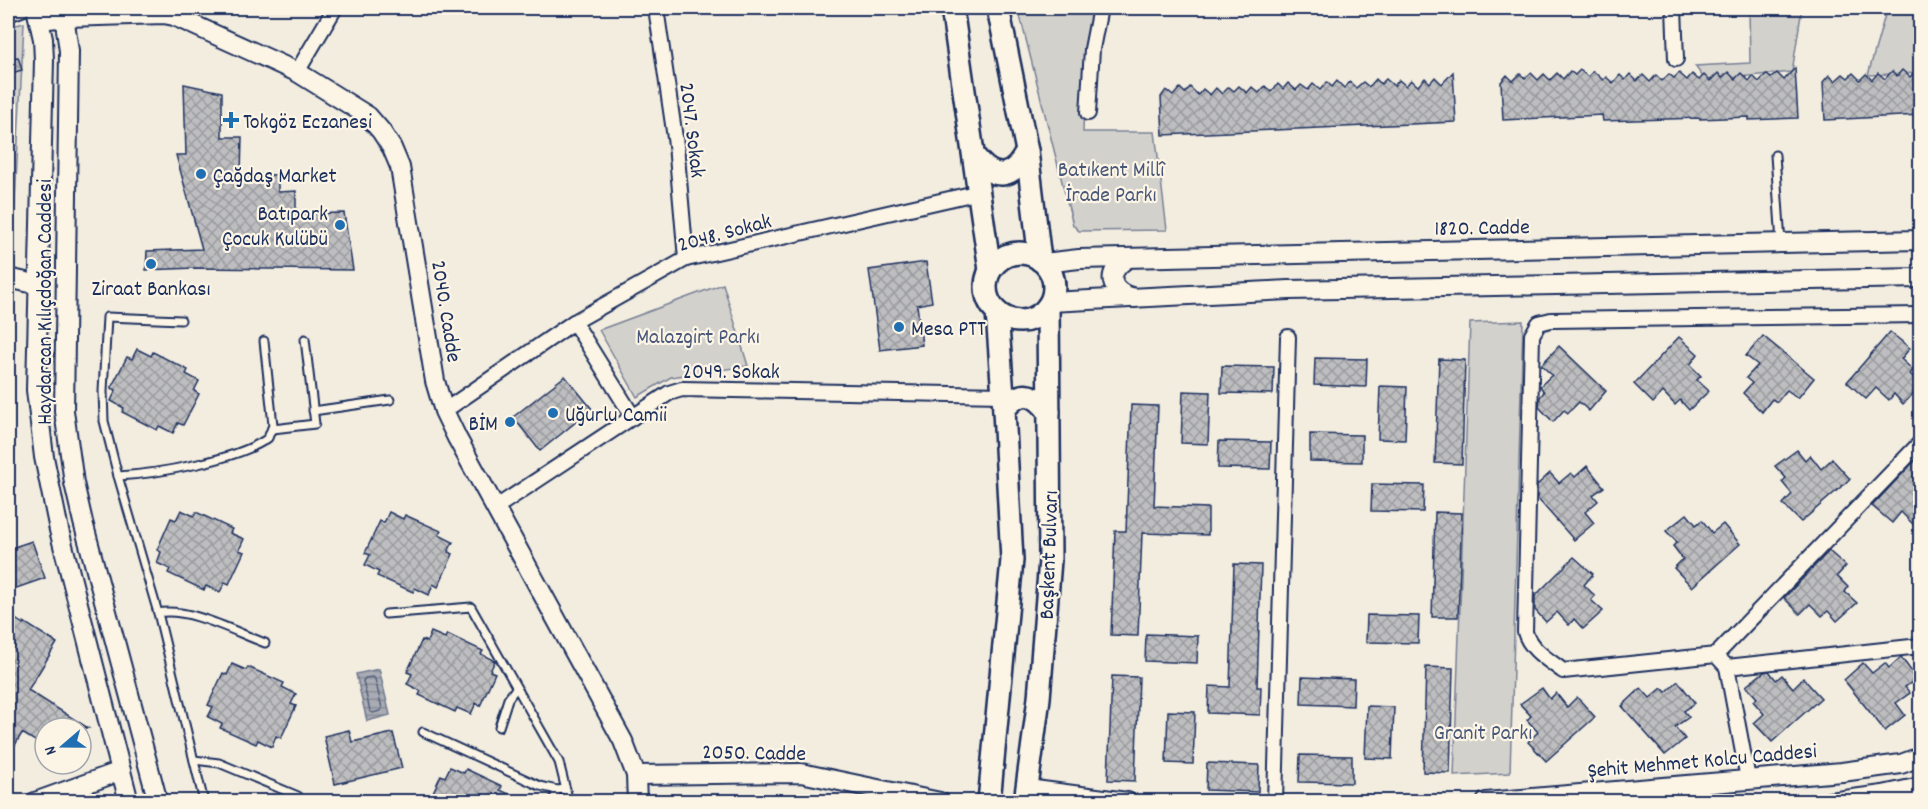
<svg xmlns="http://www.w3.org/2000/svg" width="1928" height="809" viewBox="0 0 1928 809" font-family="Dekko,sans-serif">
	<defs>
		<pattern id="water-rules" width="6" height="5" patternUnits="userSpaceOnUse" patternTransform="scale(1.5)"><rect width="6" height="5" fill="#a9acb3"/><path d="M0 2.5h6" fill="none" stroke="#898c95"/></pattern>
		<pattern id="building-cross-hatch" width="8" height="8" patternUnits="userSpaceOnUse" patternTransform="scale(1.5)"><rect width="8" height="8" fill="#bebec0"/><path d="M0 0l8 8M0 8l8-8" fill="none" stroke="#9a9b9f"/></pattern>
	</defs>
	<rect width="100%" height="100%" fill="#f3ede0"/>
	<filter id="ink" filterUnits="userSpaceOnUse"><feTurbulence type="fractalNoise" baseFrequency=".0167" numOctaves="2"/><feDisplacementMap in="SourceGraphic" scale="12" xChannelSelector="R" yChannelSelector="G"/><feConvolveMatrix kernelMatrix="1 2 1 2 8 2 1 2 1" color-interpolation-filters="sRGB"/></filter>
	<g filter="url(#ink)">
		<g fill="#d3d1cc" stroke="#778095" stroke-width="1.5">
			<path d="M1018 8H1097L1085 54 1083 132H1155L1167 230 1079 231 1073 225Z"/>
			<path d="M1749 8H1802L1792 72 1705 80 1695 66 1750 63Z"/>
			<path d="M1887 8H1920V73L1868 75Z"/>
			<path d="M24 23 13 241 8 240V27Z"/>
			<path d="M723 284 748 366 671 377 637 397 599 330Z"/>
			<path d="M1523 321 1510 773 1454 776 1470 323Z"/>
		</g>
		<path fill="url(#water-rules)" stroke="#707a91" stroke-width="1.5" d="M379 669 390 715 367 721 356 674Z"/>
		<g fill="none" stroke-linecap="round" stroke-linejoin="round">
			<path stroke="#546180" stroke-width="1.5" d="M373 677 375 679 382 708 380 711 373 713 370 711 363 681 365 678Z"/>
		</g>
		<g fill="url(#building-cross-hatch)" stroke="#1b2f5e" stroke-width="1.5">
			<path d="M18 57 22 70 8 74V58Z"/>
			<path d="M1920 66V115L1825 120 1823 82 1829 75 1835 81 1843 74 1848 78 1853 73 1860 80 1866 74 1872 80 1878 73 1885 79 1892 71 1897 76 1902 70 1910 77Z"/>
			<path d="M1795 68 1798 118 1749 120V117L1700 119V118L1603 121 1602 115 1503 120 1501 82 1507 75 1513 81 1520 74 1525 78 1531 73 1538 80 1544 74 1550 80 1557 73 1563 79 1570 71 1575 75 1580 70 1588 77 1593 71 1603 80 1606 77 1613 83 1620 75 1625 80 1630 74 1637 81 1643 75 1650 82 1656 75 1662 81 1669 74 1674 78 1679 73 1687 80 1692 74 1699 80 1704 75 1710 81 1718 73 1722 78 1728 72 1735 79 1741 73 1749 81 1753 76 1759 82 1766 74 1771 78 1777 73 1784 80Z"/>
			<path d="M1453 72 1456 122 1163 135 1161 97 1166 90 1173 96 1180 88 1185 93 1190 87 1198 95 1203 89 1210 95 1216 88 1222 94 1229 87 1234 91 1239 86 1247 93 1252 87 1259 93 1265 86 1271 92 1278 84 1283 89 1288 83 1296 90 1301 85 1308 90 1313 84 1320 90 1327 82 1332 87 1337 81 1344 88 1350 82 1356 88 1363 82 1369 87 1376 79 1381 84 1386 79 1394 86 1399 80 1406 86 1411 80 1418 86 1425 78 1430 83 1435 77 1442 84Z"/>
			<path d="M184 84 222 92V137H242L241 174 278 175V192L296 191V214L344 213 353 270 195 268 146 270 147 251 202 249 176 155H186Z"/>
			<path d="M926 262 932 302 917 305 922 345 880 350 869 270Z"/>
			<path d="M1890 332 1910 348 1901 359 1913 370 1910 374 1920 383V387L1903 404 1894 394 1889 400 1876 388 1866 399 1847 382Z"/>
			<path d="M1763 336 1814 378 1798 398 1787 390 1777 402 1772 399 1762 412 1743 393 1752 383 1746 378 1758 365 1746 356Z"/>
			<path d="M1679 337 1698 354 1690 365 1701 376 1697 380 1709 391 1689 410 1680 400 1675 405 1663 392 1653 403 1634 384Z"/>
			<path d="M1559 346 1606 391 1589 411 1579 402 1568 413 1564 410 1553 422 1539 407 1540 397 1544 392 1540 386 1552 375 1541 365Z"/>
			<path d="M137 349 151 356 153 352 188 370 186 374 199 381 194 391 199 394 183 425 178 423 173 433 159 426 157 430 122 412 124 408 111 401 116 390 111 388 127 357 132 359Z"/>
			<path d="M1315 358 1367 359 1366 387 1314 385Z"/>
			<path d="M1439 359 1465 360 1462 464 1435 463Z"/>
			<path d="M1222 366 1274 367 1273 394 1221 393Z"/>
			<path d="M565 376 592 409 540 451 513 417Z"/>
			<path d="M1380 386 1407 387 1405 440 1378 439Z"/>
			<path d="M1183 391 1210 392 1208 444 1181 443Z"/>
			<path d="M1131 405 1158 406 1154 506 1208 508V535L1142 533 1138 636 1111 635 1115 531H1126Z"/>
			<path d="M1310 434 1362 435V462L1310 461Z"/>
			<path d="M1219 441 1271 442 1270 469 1218 468Z"/>
			<path d="M1797 450 1805 460 1810 455 1821 469 1832 459 1850 479 1801 522 1783 504 1792 494 1782 482 1786 478 1775 466Z"/>
			<path d="M1920 455V517L1914 525 1901 512 1892 523 1872 506Z"/>
			<path d="M1587 466 1604 487 1593 495 1598 501 1585 512 1594 523 1574 540 1537 498V485L1550 473 1559 483 1571 473 1575 477Z"/>
			<path d="M1372 484 1424 485 1423 512 1371 511Z"/>
			<path d="M181 510 194 516 196 512 232 529 230 533 244 539 239 550 244 552 229 584 225 582 220 592 206 586 204 590 168 573 170 569 157 563 161 552 157 550 171 518 176 520Z"/>
			<path d="M389 512 403 519 405 515 441 531 439 535 453 542 448 552 453 554 438 587 433 584 429 595 415 588 413 592 377 576 379 572 365 565 370 555 365 553 380 521 384 523Z"/>
			<path d="M1435 512 1462 513 1458 617H1432Z"/>
			<path d="M1687 514 1696 525 1702 520 1712 533 1723 524 1740 544 1692 587 1674 568 1683 559 1673 546 1677 542 1666 531Z"/>
			<path d="M32 541 45 578 8 591V549Z"/>
			<path d="M1829 551 1846 566 1837 576 1848 587 1845 592 1857 603 1837 621 1828 611 1822 616 1810 604 1800 614 1784 598Z"/>
			<path d="M1574 557 1593 574 1584 585 1595 596 1591 600 1603 611 1583 629 1574 619 1569 625 1557 612 1546 622 1535 610V596Z"/>
			<path d="M1234 564 1261 565 1257 687H1261L1260 715 1208 713 1209 686 1230 687Z"/>
			<path d="M8 614 23 624 24 622 57 643 28 690 88 728H45V747L22 733 8 757Z"/>
			<path d="M1367 615 1419 616 1418 643 1366 642Z"/>
			<path d="M431 632 445 638 447 634 483 651 481 654 495 661 490 671 495 673 480 706 476 703 471 714 457 708 455 712 419 695 421 691 407 684 412 674 407 672 422 640 427 642Z"/>
			<path d="M1146 634 1198 636 1197 663 1145 661Z"/>
			<path d="M1901 657 1917 679 1905 687 1910 693 1896 703 1905 715 1885 731 1844 680 1863 663 1872 673 1885 663 1889 668Z"/>
			<path d="M232 664 246 670 248 667 284 683 282 687 296 694 291 704 296 706 281 738 276 736 272 747 258 740 256 744 220 728 222 724 208 717 213 707 208 705 223 673 227 675Z"/>
			<path d="M1426 667 1453 668 1450 773 1423 772Z"/>
			<path d="M1769 671 1776 680 1782 675 1793 688 1803 678 1821 698 1772 742 1754 723 1764 714 1753 701 1757 698 1746 686 1764 672Z"/>
			<path d="M1112 676 1139 677 1135 781 1108 780Z"/>
			<path d="M1302 677 1354 679 1353 706 1301 704Z"/>
			<path d="M1678 681 1695 703 1684 711 1689 717 1675 727 1685 739 1665 755 1622 706 1641 688 1650 698 1662 688 1666 692Z"/>
			<path d="M1542 688 1550 699 1556 693 1567 707 1577 697 1595 717 1546 761 1528 742 1538 732 1527 720 1531 716 1520 704Z"/>
			<path d="M1367 706 1394 707 1392 759 1365 758Z"/>
			<path d="M1168 711 1195 712 1193 764 1166 763Z"/>
			<path d="M349 730 352 742 393 733 402 768 335 784 324 736Z"/>
			<path d="M1300 755 1352 756V783L1299 782Z"/>
			<path d="M1207 763 1259 765 1258 792 1206 790Z"/>
			<path d="M450 767 464 773 466 769 502 786 500 790 525 801H429L441 775 445 777Z"/>
		</g>
		<g fill="none" stroke-linecap="round" stroke-linejoin="round">
			<defs>
				<g id="lane">
					<path d="M1775 155 1781 243"/>
					<path d="M181 320 107 317 103 391 104 421 118 476 158 613 204 802"/>
					<path d="M313 411 390 400"/>
					<path d="M273 429 315 424 305 339"/>
					<path d="M118 476C155 474 238 460 268 438L273 425 264 341"/>
					<path d="M158 613C189 607 235 632 265 643"/>
					<path d="M386 614 471 607 559 762 569 802"/>
					<path d="M499 727 508 699 516 688"/>
					<path d="M423 732 540 786 557 790 566 789"/>
					<path d="M194 760 219 763 298 796"/>
					<path d="M553 802 557 790"/>
				</g>
				<g id="street">
					<path d="M656 8 676 145 686 259"/>
					<path d="M1674 8 1676 59"/>
					<path d="M8 14 24 8"/>
					<path d="M297 72 335 8"/>
					<path d="M1088 113 1092 49 1100 8"/>
					<path d="M574 322 633 417"/>
					<path d="M444 411 574 322 686 259 980 192"/>
					<path d="M495 508 669 393 682 389 1003 395"/>
					<path d="M1716 655 1920 443"/>
					<path d="M1727 667 1920 646"/>
					<path d="M1748 779 1727 667 1716 655 1563 671C1549 660 1530 650 1525 632L1532 335 1539 323 1551 320 1920 315"/>
					<path d="M1275 802 1288 337"/>
				</g>
				<g id="secondary">
					<path d="M36 8 43 39 44 60 36 390 44 457 59 530 129 802"/>
					<path d="M63 8 69 51 64 411 74 483 83 522 158 802"/>
					<path d="M40 20 66 17 164 14 174 16 297 72 368 116 381 131 392 148 400 167 435 381 444 411 457 438 623 741 636 775 637 802"/>
					<path d="M1128 258C1105 272 1108 292 1135 298"/>
					<path d="M1044 263 1079 259 1920 240"/>
					<path d="M8 278 39 285"/>
					<path d="M1050 302 1289 290 1920 278"/>
					<path d="M636 775 801 773 940 802"/>
					<path d="M1027 789 1127 802"/>
					<path d="M35 802 121 771"/>
					<path d="M1486 802 1842 772 1901 764 1920 757"/>
					<path d="M1830 802 1883 795 1920 787"/>
				</g>
				<g id="primary">
					<path d="M952 8 990 270"/>
					<path d="M998 8 1027 151 1040 260"/>
					<path d="M975 157C995 182 1013 179 1027 151"/>
					<circle cx="1020" cy="287" r="34"/>
					<path d="M1004 410C1020 389 1034 392 1049 412"/>
					<path d="M989 802 1012 560 1004 410 997 312"/>
					<path d="M1025 802 1039 698 1050 560 1048 306"/>
				</g>
			</defs>
			<use href="#lane" stroke="#1b2f5e" stroke-width="11"/>
			<use href="#street" stroke="#1b2f5e" stroke-width="18"/>
			<use href="#secondary" stroke="#1b2f5e" stroke-width="22"/>
			<use href="#primary" stroke="#1b2f5e" stroke-width="26"/>
			<use href="#lane" stroke="#fcf5e5" stroke-width="7"/>
			<use href="#street" stroke="#fcf5e5" stroke-width="14"/>
			<use href="#secondary" stroke="#fcf5e5" stroke-width="18"/>
			<use href="#primary" stroke="#fcf5e5" stroke-width="21"/>
		</g>
	</g>
	<g fill="#1f6fb2" stroke="#fcf5e5" stroke-width="2">
		<path d="M228 111h6v6h6v6h-6v6h-6v-6h-6v-6h6z"/>
		<circle cx="201" cy="174" r="6"/>
		<circle cx="340" cy="225" r="6"/>
		<circle cx="151" cy="264" r="6"/>
		<circle cx="899" cy="327" r="6"/>
		<circle cx="553" cy="413" r="6"/>
		<circle cx="510" cy="422" r="6"/>
	</g>
	<g text-anchor="middle" stroke-width="4.5" stroke-linejoin="round" paint-order="stroke">
		<g font-size="22" fill="#1b2f5e" stroke="#fcf5e5" text-anchor="start">
			<text x="243" y="128">Tokgöz Eczanesi</text>
			<text x="213" y="182">Çağdaş Market</text>
			<text x="328" y="220" text-anchor="end">Batıpark<tspan x="328" dy="25">Çocuk Kulübü</tspan></text>
			<text x="151" y="295" text-anchor="middle">Ziraat Bankası</text>
			<text x="911" y="335">Mesa PTT</text>
			<text x="565" y="421">Uğurlu Camii</text>
			<text x="498" y="430" text-anchor="end">BİM</text>
		</g>
		<g font-size="22" fill="#1b2f5e" stroke="#fcf5e5">
			<text transform="translate(694 130) rotate(83)" y="8">2047. Sokak</text>
			<text transform="translate(1482 226) rotate(-1)" y="8">1820. Cadde</text>
			<text transform="translate(724 231) rotate(-15)" y="8">2048. Sokak</text>
			<text transform="translate(43 302) rotate(-90)" y="8">Haydarcan Kılıçdoğan Caddesi</text>
			<text transform="translate(448 311) rotate(81)" y="8">2040. Cadde</text>
			<text x="731" y="378">2049. Sokak</text>
			<text transform="translate(1047 555) rotate(-88)" y="8">Başkent Bulvarı</text>
			<text transform="translate(754 751) rotate(1)" y="8">2050. Cadde</text>
			<text transform="translate(1702 759) rotate(-5)" y="8">Şehit Mehmet Kolcu Caddesi</text>
		</g>
		<g font-size="22" fill="#49587a" stroke="#fcf5e5">
			<text x="1111" y="176">Batıkent Millî<tspan x="1111" dy="25">İrade Parkı</tspan></text>
			<text x="698" y="343">Malazgirt Parkı</text>
			<text x="1483" y="739">Granit Parkı</text>
		</g>
	</g>
	<rect width="1928" height="809" fill="none" stroke="#fcf5e5" stroke-width="30"/>
	<rect x="15" y="15" width="1898" height="779" fill="none" stroke="#1b2f5e" stroke-width="2" filter="url(#ink)"/>
	<g transform="translate(63 746) rotate(250)"><circle r="28" fill="#fcf5e5" stroke="#a2a6af" stroke-width="1.5"/>
	<path d="M0-4.5L10 22L0 15L-10 22Z" fill="#1f6fb2"/>
	<text y="-9" font-size="16" font-weight="bold" text-anchor="middle" fill="#1b2f5e">N</text>
	</g>
</svg>
